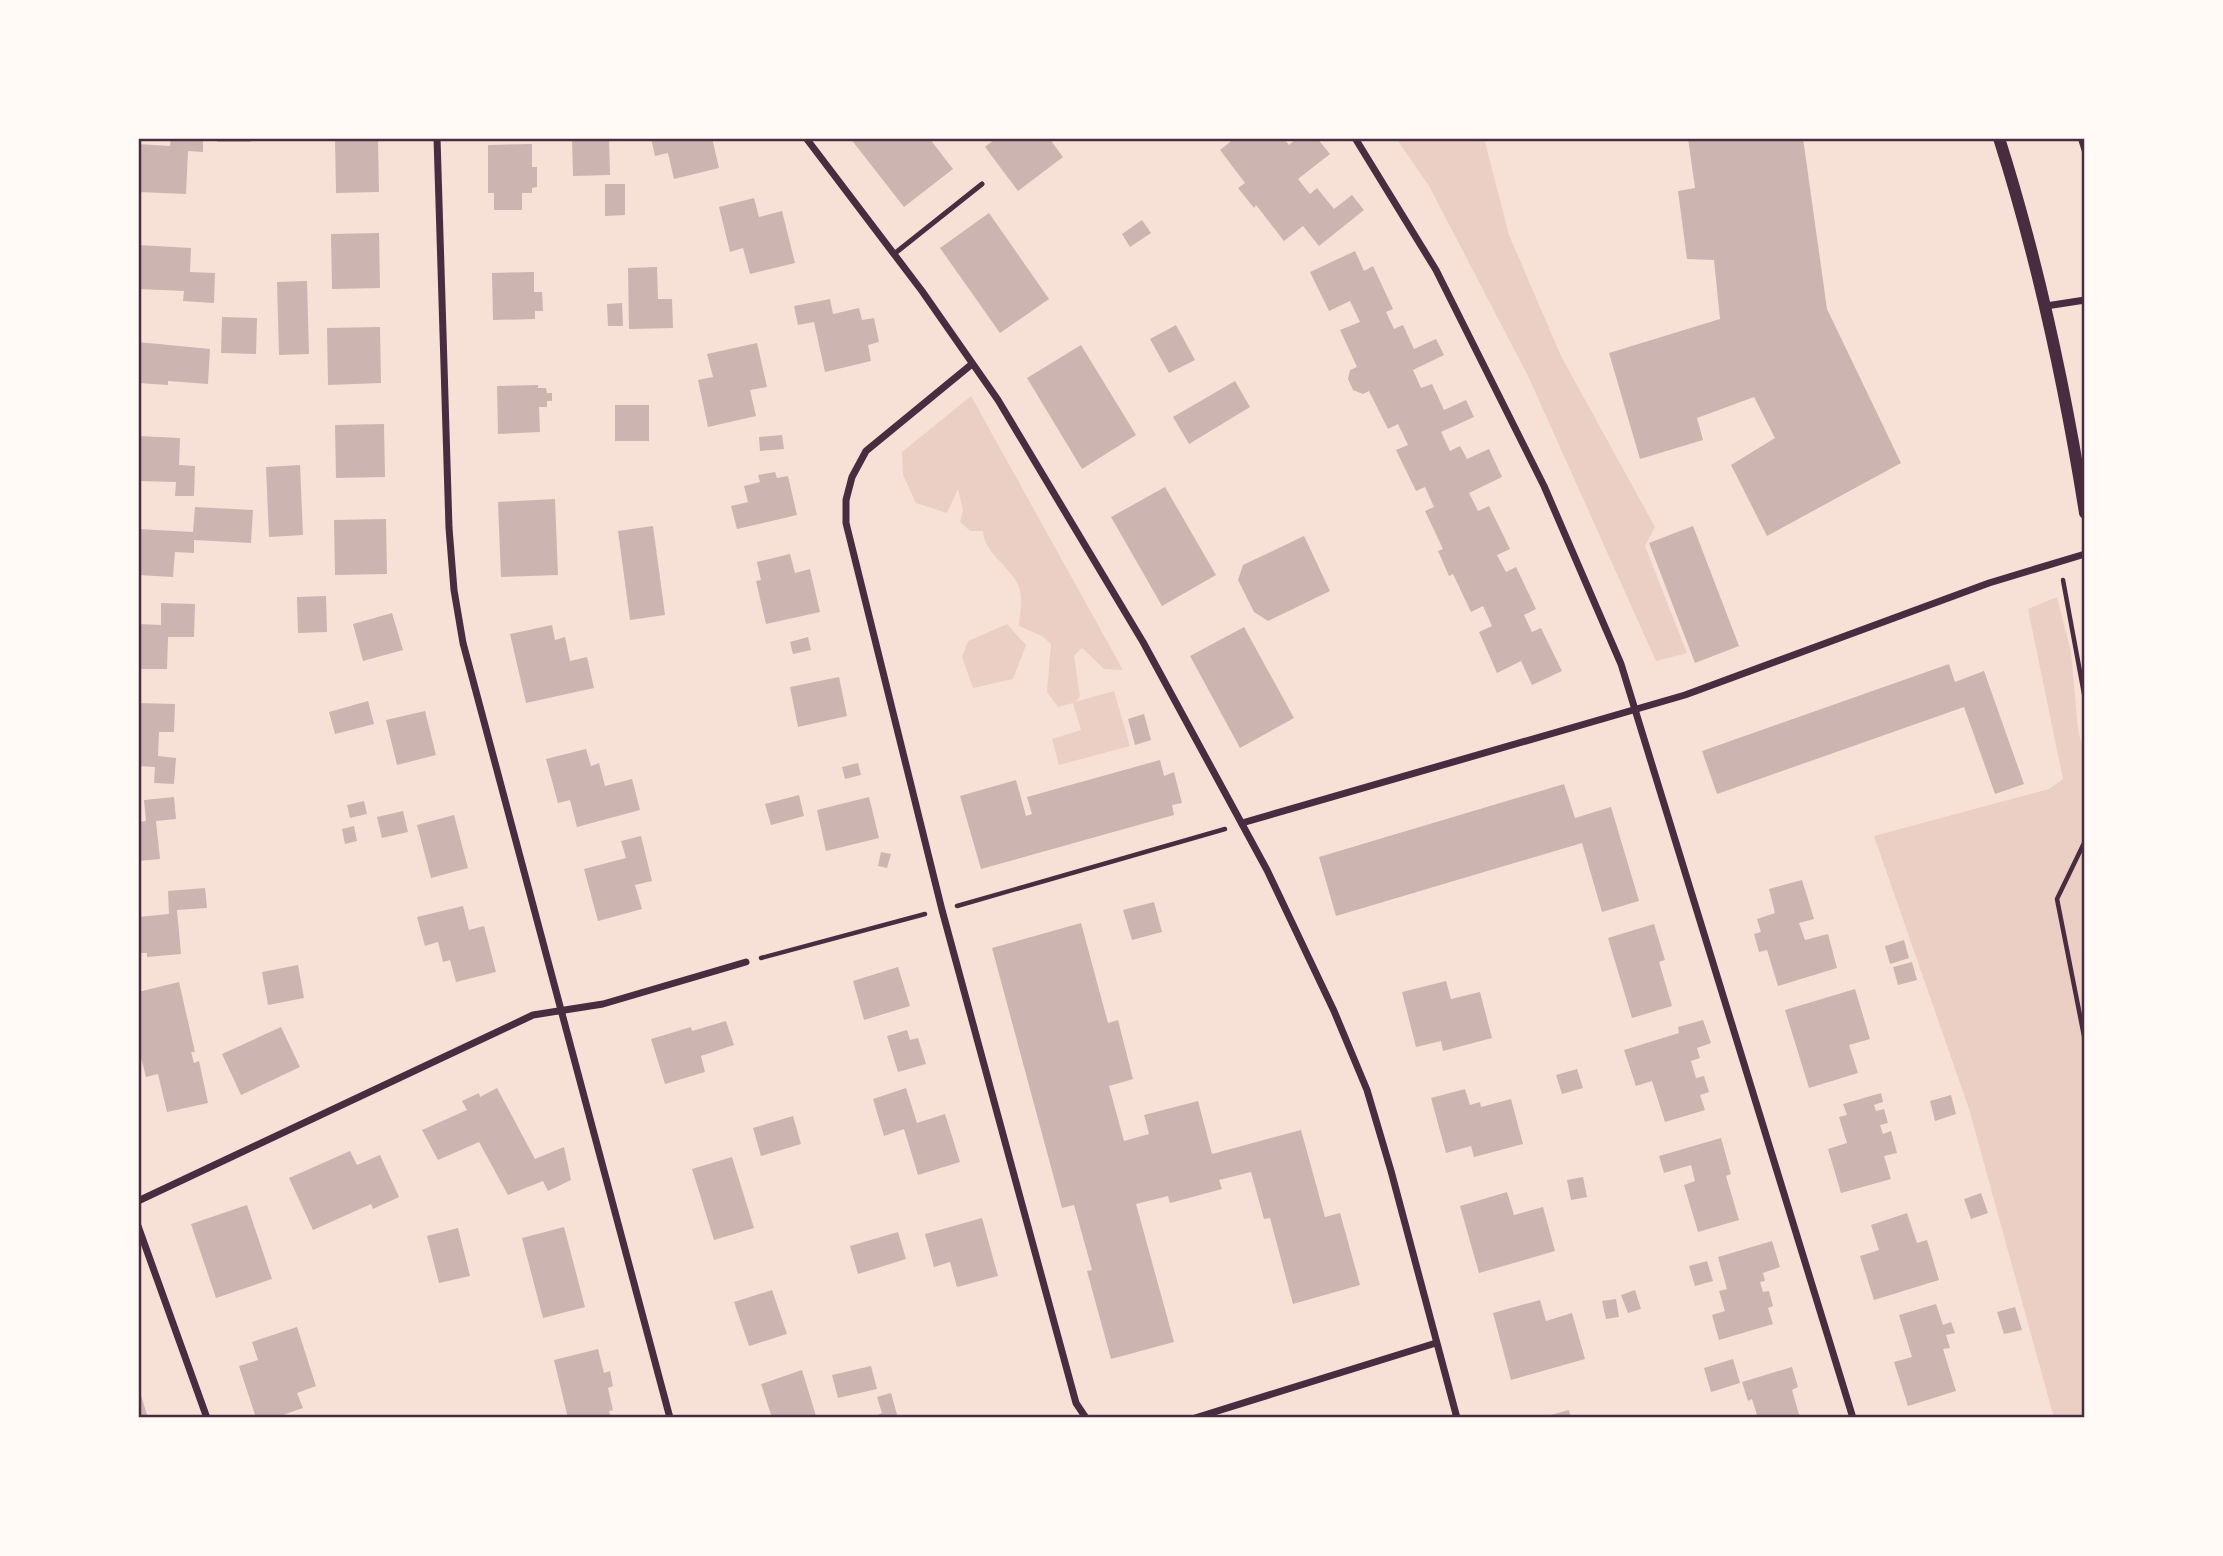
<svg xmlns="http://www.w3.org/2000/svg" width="2223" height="1556" viewBox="0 0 2223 1556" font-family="'Noto Serif',serif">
	<rect width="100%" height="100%" fill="#f7e1d7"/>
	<g fill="#ebcfc5">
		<path d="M1396 138H1484L1509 235 1561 356 1655 527 1645 546 1687 653 1656 661 1528 376 1429 186Z"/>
		<path d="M971 396 1123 670 1104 669 1082 648 1074 656 1080 697 1075 702 1114 691 1130 746 1059 765 1052 739 1081 730 1073 703 1058 707 1047 692 1051 644 1042 636 1019 626C1019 617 1022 607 1021 598 1020 569 985 559 983 531H970L960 522 963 510 958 489 947 513 916 503 903 475 902 452Z"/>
		<path d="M2057 597 2071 652 2078 729 2085 758V1418H2054L1969 1109 1874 836 2049 789 2063 779 2028 609Z"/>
		<path d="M1007 624 1026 645 1013 679 973 688 962 657 968 641Z"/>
	</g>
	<g fill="#ccb4b1">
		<path d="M171 138H203V152L188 151 186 194 138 192V144L170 146Z"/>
		<rect x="217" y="138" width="34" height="4"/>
		<path d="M335 138H378L379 192 336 193Z"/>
		<path d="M572 138H609L610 175 573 176Z"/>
		<path d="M651 138H712L719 168 674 179 668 153 655 156Z"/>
		<path d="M850 138H929L953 169 904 207Z"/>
		<path d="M996 138H1049L1063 157 1018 191 985 147Z"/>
		<path d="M1235 138H1283L1289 145 1297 138H1317L1330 154 1298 179 1310 194 1317 188 1334 209 1352 195 1364 210 1319 246 1303 226 1284 241 1256 205 1254 208 1238 188 1245 183 1220 150Z"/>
		<path d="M1688 138H1803L1827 309 1901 463 1767 536 1731 465 1775 438 1754 397 1697 418 1703 440 1640 459 1609 353 1720 319 1714 260 1687 259 1678 191 1695 188Z"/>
		<path d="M532 144V167H537V187L532 188V193H522V210H494V193H488V145Z"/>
		<path d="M605 184H625V215L605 216Z"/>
		<path d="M754 198 759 217 782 211 795 263 750 274 743 248 730 252 719 207Z"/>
		<path d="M989 213 1049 299 1000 333 940 248Z"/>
		<path d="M1142 220 1151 233 1130 247 1122 234Z"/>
		<path d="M379 233 380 288 332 289 331 234Z"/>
		<path d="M138 245 191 248 190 272 215 273 214 303 183 301 184 291 138 289Z"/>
		<path d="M1355 251 1364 271 1373 266 1393 309 1386 312 1394 329 1403 325 1414 349 1436 339 1444 355 1413 370 1421 388 1432 384 1444 410 1466 400 1474 417 1441 432 1450 451 1460 446 1467 459 1489 449 1502 477 1469 493 1478 511 1489 506 1510 549 1497 555 1506 572 1516 567 1536 609 1524 615 1532 632 1541 628 1562 671 1532 685 1521 661 1497 673 1479 632 1492 626 1483 606 1471 612 1453 574 1449 576 1438 551 1443 549 1425 511 1434 507 1425 487 1416 491 1396 450 1408 445 1398 424 1388 429 1369 391 1363 394 1353 390 1348 379 1350 370 1357 367 1340 330 1360 322 1350 301 1329 311 1310 272Z"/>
		<path d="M657 267 658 299H672L673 328 629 329 628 268Z"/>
		<path d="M534 272V292H542L543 311H535V319L493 320 492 273Z"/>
		<path d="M307 281 309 354 279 355 277 282Z"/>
		<path d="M830 299 833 314 859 308 862 320 874 318 879 342 868 345 871 361 825 372 814 322 798 325 794 306Z"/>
		<path d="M622 303 623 326H608L607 304Z"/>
		<path d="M222 317 257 318 256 354 221 353Z"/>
		<path d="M1176 325 1195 360 1169 373 1150 339Z"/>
		<path d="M380 327 381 383 328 385 327 328Z"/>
		<path d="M138 342 210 349 208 384 168 381V385L138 383Z"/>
		<path d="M757 343 767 387 750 390 756 416 708 427 698 380 713 377 707 354Z"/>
		<path d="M1081 345 1136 435 1082 469 1027 378Z"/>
		<path d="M1235 381 1250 407 1189 444 1173 417Z"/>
		<path d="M538 385V388H546L547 393H552V401H547V407H539L540 432 498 434 497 386Z"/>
		<rect x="615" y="405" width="34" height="36"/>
		<path d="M384 424 385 477 336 478 335 425Z"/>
		<path d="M782 435 784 449 760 451 759 437Z"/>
		<path d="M138 436 180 438 179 465 195 466 194 496H175L176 482 138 481Z"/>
		<path d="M300 465 303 535 269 537 266 467Z"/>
		<path d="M775 472 777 478 788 476 797 515 737 529 731 506 748 502 744 486 760 482 758 475Z"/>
		<path d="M1165 487 1216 575 1162 606 1111 517Z"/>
		<path d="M555 499 558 575 501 577 498 502Z"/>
		<path d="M195 507 253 510 251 543 194 540V553L175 552 173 577 138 575V529L193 532Z"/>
		<path d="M386 519 387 574 335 575 334 520Z"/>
		<path d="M653 526 665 615 630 620 618 531Z"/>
		<path d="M1693 526 1739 646 1695 663 1649 543Z"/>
		<path d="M1304 536 1330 591 1268 621 1254 612 1238 580 1243 565Z"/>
		<path d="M790 554 795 573 810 569 820 612 766 624 756 581 761 580 757 562Z"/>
		<path d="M326 596 327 632 298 633 297 597Z"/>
		<path d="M161 603 195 604 194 637H168L167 669H138V624L161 625Z"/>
		<path d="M392 613 403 650 363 661 353 624Z"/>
		<path d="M552 625 555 640 565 637 570 661 587 657 594 688 526 703 510 634Z"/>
		<path d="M1244 627 1294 718 1240 748 1190 656Z"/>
		<path d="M808 637 811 650 793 654 790 642Z"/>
		<path d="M1949 664 1955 682 1984 671 2024 784 1995 794 1964 707 1717 794 1702 751Z"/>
		<path d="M839 677 847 716 798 727 790 687Z"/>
		<path d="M368 701 374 724 335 734 329 712Z"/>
		<path d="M138 703 175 704 174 732H159L158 756 176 758 174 784 154 783 155 767 138 766Z"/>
		<path d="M425 711 436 755 397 765 386 720Z"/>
		<path d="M1144 714 1151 740 1135 745 1128 719Z"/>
		<path d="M586 749 591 766 599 763 605 786 632 779 640 810 577 827 570 800 558 803 546 759Z"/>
		<path d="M1160 760 1164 776 1174 772 1182 803 1172 805 1174 815 981 869 960 796 1016 780 1026 816 1032 814 1027 797Z"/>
		<path d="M858 763 861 775 845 779 842 767Z"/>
		<path d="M1564 784 1575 818 1611 807 1639 901 1602 912 1582 843 1336 916 1319 857Z"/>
		<path d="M799 795 804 816 771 825 765 804Z"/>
		<path d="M174 797 176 819 156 821 160 859 138 861V822L146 821 144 800Z"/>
		<path d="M869 797 879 838 826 851 817 810Z"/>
		<path d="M364 801 367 814 350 818 347 805Z"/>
		<path d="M403 811 408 832 382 838 377 817Z"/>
		<path d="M454 815 468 868 431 878 417 825Z"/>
		<path d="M354 826 357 841 345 844 342 829Z"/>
		<path d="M641 836 652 881 635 885 642 909 598 921 584 869 626 858 621 841Z"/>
		<path d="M881 852 891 854 887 868 878 866Z"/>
		<path d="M1802 880 1814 919 1799 923 1805 940 1828 934 1837 968 1778 986 1767 950 1759 952 1754 934 1761 932 1757 919 1775 913 1769 889Z"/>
		<path d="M205 888 207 908 177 910 181 954 147 957V953H138V917L169 914 168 891Z"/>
		<path d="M1154 902 1162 932 1132 940 1123 910Z"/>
		<path d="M463 906 469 930 484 926 496 972 456 982 450 960 443 962 438 942 425 946 417 917Z"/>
		<path d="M1081 923 1108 1023 1118 1020 1133 1079 1109 1086 1124 1141 1149 1134 1144 1115 1198 1101 1212 1154 1301 1130 1325 1217 1340 1213 1360 1285 1293 1304 1270 1218 1264 1219 1251 1172 1219 1180 1222 1189 1170 1203 1168 1196 1136 1204 1174 1342 1111 1359 1087 1271 1092 1270 1074 1205 1062 1208 992 948Z"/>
		<path d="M1654 924 1665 960 1659 962 1672 1006 1632 1018 1608 938Z"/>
		<path d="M1904 940 1909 958 1890 964 1885 946Z"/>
		<path d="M1912 962 1917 980 1898 985 1893 967Z"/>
		<path d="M298 965 304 998 268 1005 262 972Z"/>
		<path d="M898 967 910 1006 864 1020 853 981Z"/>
		<path d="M1446 981 1451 999 1480 992 1492 1038 1443 1051 1441 1041 1416 1047 1402 992Z"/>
		<path d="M179 982 195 1052H191L194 1063 199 1061 208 1103 167 1112 158 1074 146 1077 138 1046V992Z"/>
		<path d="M1855 989 1870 1039 1849 1045 1858 1073 1809 1088 1785 1010Z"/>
		<path d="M1703 1020 1711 1043 1697 1048 1700 1058 1691 1061 1696 1078 1704 1076 1709 1092 1700 1095 1705 1110 1665 1122 1652 1081 1636 1086 1624 1050 1679 1033 1678 1027Z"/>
		<path d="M726 1021 734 1045 701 1056 705 1072 665 1084 651 1039 691 1027 692 1031Z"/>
		<path d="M281 1027 300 1067 241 1095 222 1054Z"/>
		<path d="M907 1030 910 1040 918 1038 926 1064 898 1072 887 1036Z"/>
		<path d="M1577 1069 1583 1088 1562 1094 1556 1075Z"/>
		<path d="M497 1088 535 1159 564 1147 571 1180 548 1191 543 1181 508 1195 479 1142 438 1160 422 1130 467 1110 462 1101 479 1093 480 1097Z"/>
		<path d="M906 1088 917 1123 945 1114 960 1162 918 1175 904 1129 884 1136 873 1099Z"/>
		<path d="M1465 1089 1470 1105 1480 1102 1481 1107 1511 1099 1523 1144 1474 1157 1471 1146 1446 1153 1431 1098Z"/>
		<path d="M1881 1093 1883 1102 1874 1105 1876 1111 1884 1109 1888 1123 1880 1125 1883 1134 1891 1131 1897 1153 1884 1156 1891 1179 1841 1193 1828 1149 1847 1143 1839 1117 1847 1115 1843 1104Z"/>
		<path d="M1951 1095 1956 1114 1935 1121 1930 1101Z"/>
		<path d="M793 1116 801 1144 761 1156 753 1128Z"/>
		<path d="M1721 1138 1731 1174 1726 1176 1739 1220 1698 1232 1684 1185 1695 1181 1691 1165 1664 1173 1659 1156Z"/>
		<path d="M350 1151 357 1165 380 1155 399 1197 373 1209 371 1204 313 1230 289 1178Z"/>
		<path d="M732 1157 754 1228 714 1240 692 1169Z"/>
		<path d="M1583 1177 1587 1197 1571 1200 1567 1180Z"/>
		<path d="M1507 1192 1514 1215 1543 1207 1555 1251 1479 1273 1460 1206Z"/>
		<path d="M1981 1193 1988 1213 1971 1219 1964 1199Z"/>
		<path d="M247 1205 272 1279 216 1298 191 1224Z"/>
		<path d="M1907 1213 1917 1243 1927 1240 1939 1280 1874 1300 1860 1256 1879 1250 1871 1225Z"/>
		<path d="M982 1218 998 1276 957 1287 950 1262 934 1267 925 1234Z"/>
		<path d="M564 1227 585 1307 543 1318 522 1238Z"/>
		<path d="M458 1228 470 1276 439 1283 427 1236Z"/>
		<path d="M898 1232 906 1259 858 1274 850 1246Z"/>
		<path d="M1772 1241 1780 1267 1763 1273 1765 1281 1760 1282 1763 1292 1769 1291 1773 1306 1768 1308 1773 1324 1719 1340 1712 1315 1725 1311 1719 1291 1727 1289 1718 1257Z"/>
		<path d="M1707 1261 1713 1281 1695 1286 1689 1266Z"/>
		<path d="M772 1290 787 1334 749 1346 734 1302Z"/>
		<path d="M1635 1290 1641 1309 1628 1313 1621 1295Z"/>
		<path d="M1616 1299 1619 1317 1606 1319 1602 1301Z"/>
		<path d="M1540 1300 1546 1321 1572 1313 1585 1359 1511 1380 1493 1313Z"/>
		<path d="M1936 1304 1943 1325 1951 1322 1955 1333 1946 1335 1950 1348 1943 1349 1956 1391 1908 1406 1894 1362 1912 1357 1899 1315Z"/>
		<path d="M2015 1307 2022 1330 2004 1334 1997 1312Z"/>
		<path d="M297 1327 316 1386 297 1393 303 1408 274 1418H256L239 1366 258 1360 252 1342Z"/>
		<path d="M598 1349 604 1373 610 1371 613 1386 608 1388 613 1410 609 1411 611 1418H568L554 1360Z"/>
		<path d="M1733 1359 1740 1383 1711 1392 1704 1368Z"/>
		<path d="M871 1366 877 1389 838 1398 832 1375Z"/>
		<path d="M1792 1367 1798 1387 1792 1390 1800 1418H1758L1752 1399 1748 1401 1742 1382Z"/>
		<path d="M802 1370 816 1416 772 1418 761 1384Z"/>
		<path d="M138 1389H139L148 1418H138Z"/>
		<path d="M891 1393 898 1418H870L882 1413 877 1397Z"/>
		<path d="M1569 1410 1571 1418H1543V1417Z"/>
	</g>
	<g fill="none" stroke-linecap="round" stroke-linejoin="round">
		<g stroke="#4a2c40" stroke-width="4.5">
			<path d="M2080 138 2085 154"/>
			<path d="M2063 580 2085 699"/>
			<path d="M2085 841 2057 899 2085 1041"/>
			<path d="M957 906 1225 829"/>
			<path d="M761 958 925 914"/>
		</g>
		<path stroke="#4a2c40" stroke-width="5" d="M894 254 982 184"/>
		<g stroke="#4a2c40" stroke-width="7">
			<path d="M437 138 449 528 454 590 463 643 670 1418"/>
			<path d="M806 138 922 291 998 400 1143 642 1267 870 1334 1011 1367 1090 1391 1171 1457 1418"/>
			<path d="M1355 138 1436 270 1544 486 1621 664 1853 1418"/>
			<path d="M2046 306 2085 300"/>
			<path d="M972 364 866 451 852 477 846 500V523L942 910 1076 1403 1086 1418"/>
			<path d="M1242 823 1685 695 1989 583 2085 554"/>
			<path d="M138 1201 533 1015 603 1004 746 962"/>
			<path d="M138 1226 207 1418"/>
			<path d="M1195 1418 1436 1343"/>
		</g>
		<path stroke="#4a2c40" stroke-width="12" d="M1999 138C2038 261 2065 386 2085 513"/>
	</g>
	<rect width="2223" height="1556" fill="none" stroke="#fffaf5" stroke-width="280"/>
	<rect x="140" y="140" width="1943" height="1276" fill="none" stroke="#4a2c40" stroke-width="2.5"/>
</svg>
